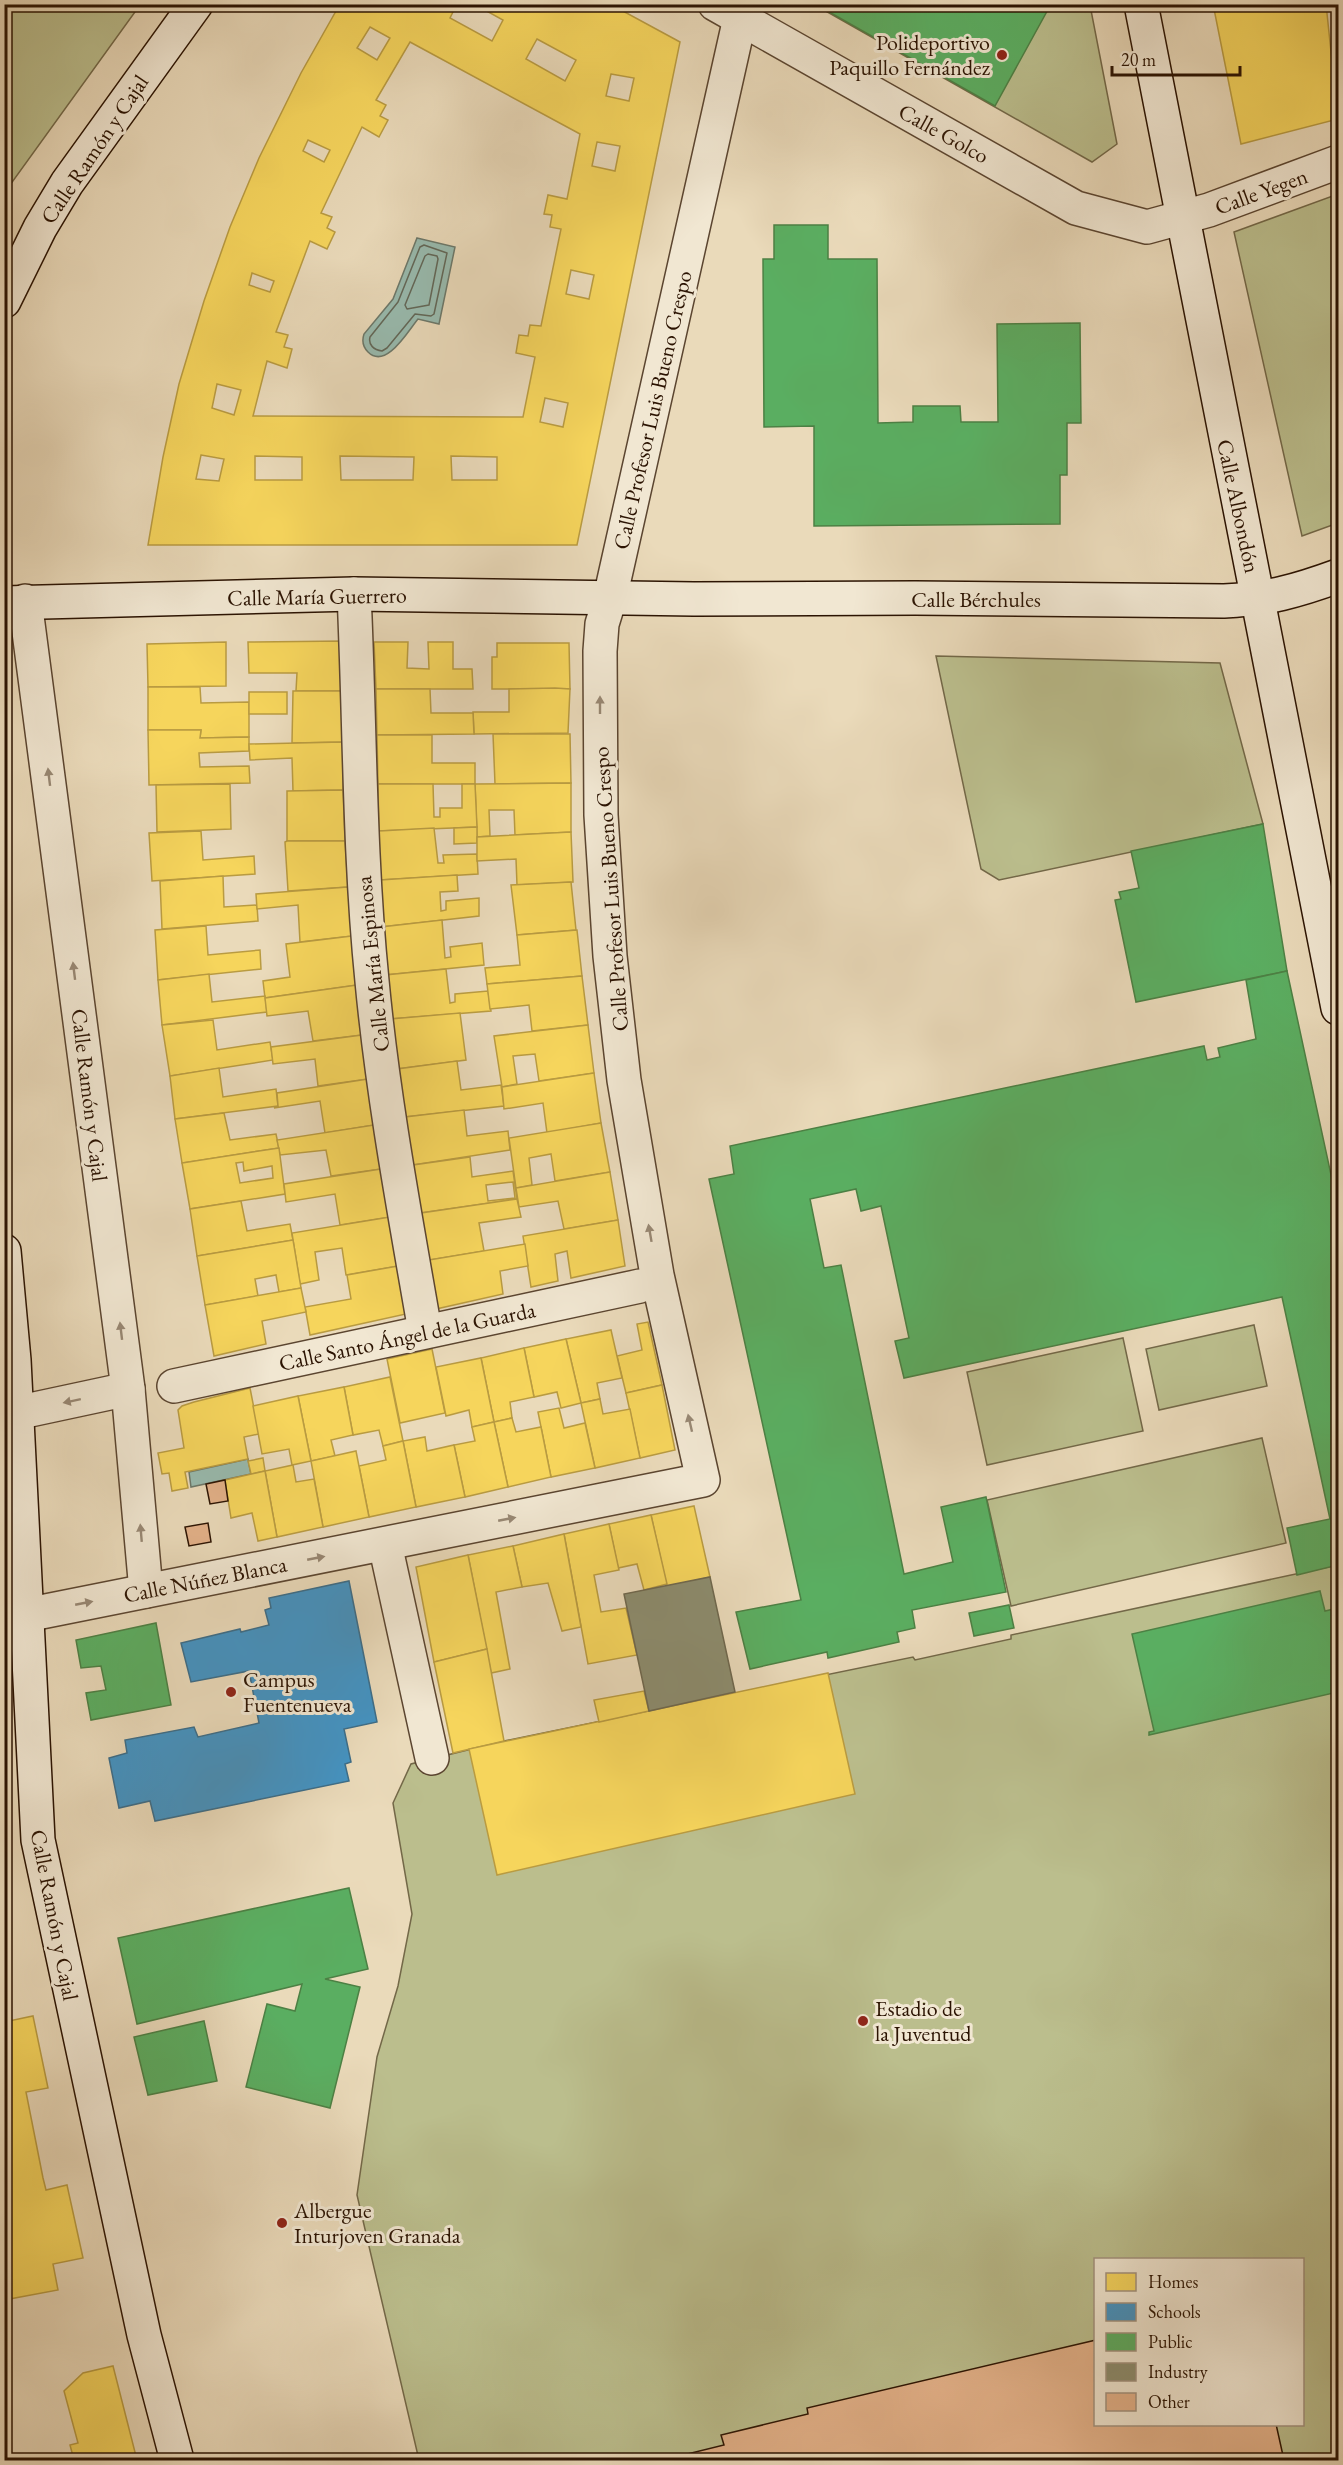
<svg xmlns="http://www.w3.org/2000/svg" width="1343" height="2465" viewBox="0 0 1343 2465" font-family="'EB Garamond',serif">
	<rect width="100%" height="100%" fill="#eadaba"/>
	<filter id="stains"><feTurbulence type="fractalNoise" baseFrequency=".00333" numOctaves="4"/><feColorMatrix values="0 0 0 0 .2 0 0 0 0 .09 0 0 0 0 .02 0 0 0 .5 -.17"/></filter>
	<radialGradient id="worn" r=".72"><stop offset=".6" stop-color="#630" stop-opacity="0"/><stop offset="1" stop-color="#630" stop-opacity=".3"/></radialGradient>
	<g fill="#bbbe8d" stroke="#736848" stroke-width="1.5" fill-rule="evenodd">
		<path d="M5 4 140 5 5 192 4 5Z"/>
		<path d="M815 5H1090L1117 144 1092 162Z"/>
		<path d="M1338 194V523L1302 536 1234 232Z"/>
		<path d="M936 656 1220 663 1263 824 999 880 981 869Z"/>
		<path d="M1254 1325 1267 1386 1159 1410 1146 1349Z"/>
		<path d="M1123 1338 1143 1431 987 1465 967 1372Z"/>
		<path d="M1262 1438 1286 1543 1011 1606 987 1500Z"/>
		<path d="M1338 1565V2460H419L357 2195 377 2057 398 1986 412 1914 393 1803 411 1764 504 1741 913 1657 915 1660 1011 1639V1635ZM1096 2260H1302V2424H1096Z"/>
	</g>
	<g fill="#98bbaf" stroke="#6c786a" stroke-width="1.5">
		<path d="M417 238 455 247 439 324 418 319C408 331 386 370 368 352 363 347 362 340 364 334L393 299Z"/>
		<path d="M248 1459 251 1474 191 1487 189 1472Z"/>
	</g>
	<g fill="#f6d55c" stroke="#b99b41" stroke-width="1.5" fill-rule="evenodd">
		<path d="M340 4H457L450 18 492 41 503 20 474 4H610L680 42 577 545H148L163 457 179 384 204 301 230 227 259 158 301 73ZM370 27 390 38 377 60 357 48ZM537 39 576 60 565 81 526 59ZM410 42 580 134 567 199 548 195 544 214 552 215 550 227 561 229 541 326 530 325 528 336 519 335 516 353 535 357 523 417 253 416 267 361 287 368 292 349 284 347 288 335 276 332 310 241 327 249 335 232 327 228 332 217 321 213 362 127 379 137 388 120 380 116 386 105 376 100ZM611 74 634 78 629 101 606 96ZM308 140 330 150 324 162 303 151ZM597 142 620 146 615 171 592 166ZM571 270 594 275 589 299 566 294ZM252 273 274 281 270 292 249 285ZM217 384 241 390 234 415 212 408ZM545 398 568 403 563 427 540 422ZM201 455 224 459 219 481 196 479ZM255 456 302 457V480H255ZM340 456 414 457 413 480H341ZM451 456 497 457V480H452Z"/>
		<path d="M1213 4H1326L1338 119 1241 144Z"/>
		<path d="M344 641 343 691H296L297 673H249L248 642Z"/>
		<path d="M226 642V686L148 687 147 644Z"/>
		<path d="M374 642H408L407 668 429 669 428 642H453V669H472L473 689H376Z"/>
		<path d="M497 643H569L570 689H492V657H497Z"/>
		<path d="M148 687H200L201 703 249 702V737L200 738 201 730H148Z"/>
		<path d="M555 688 570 689 568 733 474 734 473 712H509V689Z"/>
		<path d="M376 689H430L431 713H473L474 734 377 735Z"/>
		<path d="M293 691H343V742L292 743Z"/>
		<rect x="249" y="692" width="38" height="22"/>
		<path d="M148 730H201L200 738 249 737V751L199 753 200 767 249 766 250 783 149 785Z"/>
		<path d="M493 734H570L571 783 495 784Z"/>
		<path d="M377 735H432V763H475V784H378Z"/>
		<path d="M343 742V790L293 791 292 758 250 760 249 744Z"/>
		<path d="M571 783V832L515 835 514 810H489L490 836 477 837 475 784Z"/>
		<path d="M230 784 231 829 157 832 156 785Z"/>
		<path d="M378 784H433L434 817H440V808H462V784H475L477 827 379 831Z"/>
		<path d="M343 790 345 841H287V791Z"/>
		<path d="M477 827V843L454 844V828Z"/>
		<path d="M434 828 438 863H444L443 855 477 854 478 874 380 880 379 831Z"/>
		<path d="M201 831 203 860 254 856 255 874 152 881 149 833Z"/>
		<path d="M571 832 573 882 517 885 516 859 477 861V837Z"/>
		<path d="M287 841H345L348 887 288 891 285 842Z"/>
		<path d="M457 875 458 891 440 892 441 911 446 910V901L479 898V916L381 927 380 880Z"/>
		<path d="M223 876 224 907 257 905 258 921 162 929 160 881Z"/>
		<path d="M571 882 576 930 517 935 511 885Z"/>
		<path d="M348 887 352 936 300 942 298 905 257 909 256 894Z"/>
		<path d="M442 920 445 958 451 957 450 947 482 943 484 965 385 975 381 927Z"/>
		<path d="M206 926 208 955 260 950 261 969 158 980 155 930Z"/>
		<path d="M577 930 582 976 487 984 485 968 520 965 517 935Z"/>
		<path d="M352 936 357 985 265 998 263 981 290 977 286 944Z"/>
		<path d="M446 969 450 1003 455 1002V994L488 991 491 1011 390 1019 385 975Z"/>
		<path d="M209 974 212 1002 265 996 267 1012 162 1025 158 980Z"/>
		<path d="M582 976 588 1025 532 1031 529 1005 490 1009 487 984Z"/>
		<path d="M357 985 362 1035 313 1041 308 1011 267 1016 265 998Z"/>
		<path d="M460 1013 466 1060 397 1069 390 1019Z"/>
		<path d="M213 1020 217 1050 270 1042 273 1060 170 1076 162 1025Z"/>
		<path d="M588 1025 594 1073 539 1081 535 1054 513 1056 517 1084 502 1087 494 1036Z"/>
		<path d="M362 1035 368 1079 318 1086 315 1059 273 1064 271 1047Z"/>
		<path d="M457 1061 461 1090 501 1085 504 1106 405 1117 397 1069Z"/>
		<path d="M219 1068 223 1097 276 1089 278 1106 175 1119 170 1076Z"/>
		<path d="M594 1073 601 1123 547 1133 543 1103 504 1109 502 1087Z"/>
		<path d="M368 1079 374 1125 325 1133 320 1101 274 1108 278 1106 277 1093Z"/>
		<path d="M464 1110 467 1136 508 1131 510 1150 413 1165 405 1117Z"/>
		<path d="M224 1113 230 1140 276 1134 279 1148 182 1163 175 1119Z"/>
		<path d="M601 1123 610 1172 555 1181 551 1154 529 1158 532 1185 516 1188 509 1138Z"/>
		<path d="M374 1125 381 1169 331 1176 326 1150 280 1155 277 1140Z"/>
		<path d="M279 1148 285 1194 190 1209 182 1163ZM243 1162 244 1171 272 1166 273 1178 240 1183 236 1163Z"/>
		<path d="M470 1157 472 1177 513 1171 517 1199 421 1213 413 1165ZM513 1182 515 1198 488 1201 486 1185Z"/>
		<path d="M381 1169 390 1217 340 1225 335 1194 286 1202 284 1184Z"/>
		<path d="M610 1172 618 1220 564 1229 558 1201 519 1207 516 1188Z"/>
		<path d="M517 1199 521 1217 479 1223 484 1251 429 1260 421 1213Z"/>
		<path d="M241 1201 247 1231 290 1224 293 1240 197 1256 190 1209Z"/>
		<path d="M390 1217 398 1266 346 1275 342 1248 315 1252 319 1280 300 1284 292 1233Z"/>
		<path d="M618 1220 625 1266 571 1278 567 1251 555 1254 558 1281 531 1287 523 1236Z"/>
		<path d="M293 1240 301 1288 279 1292 276 1275 255 1279 258 1296 205 1305 197 1256Z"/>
		<path d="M525 1244 528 1266 500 1271 503 1294 436 1309 429 1260Z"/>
		<path d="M398 1266 406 1314 310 1335 305 1307 351 1299 347 1275Z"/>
		<path d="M301 1288 306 1312 262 1321 266 1344 214 1356 205 1305Z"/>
		<path d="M648 1322 662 1385 626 1393 617 1356 642 1350 637 1324Z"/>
		<path d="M611 1330 622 1378 597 1383 600 1399 581 1403 566 1339Z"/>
		<path d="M566 1339 581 1403 561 1408 557 1392 534 1397 524 1348Z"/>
		<path d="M524 1348 534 1397 510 1402 512 1418 494 1422 481 1358Z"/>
		<path d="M432 1349 445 1413 400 1423 387 1359Z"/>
		<path d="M481 1358 494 1422 472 1427 469 1410 446 1416 436 1367Z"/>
		<path d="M390 1377 403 1441 383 1446 379 1430 353 1435 344 1387Z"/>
		<path d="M662 1385 675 1450 640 1458 626 1393Z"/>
		<path d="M344 1387 353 1435 331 1440 335 1456 311 1461 298 1396Z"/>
		<path d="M250 1388 259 1434 244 1437 248 1459 185 1472 188 1488 172 1491 169 1473 162 1474 158 1453 184 1448 178 1410 182 1406 194 1402Z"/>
		<path d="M298 1396 311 1461 292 1465 289 1449 262 1454 253 1406Z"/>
		<path d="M600 1399 603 1414 630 1409 640 1458 595 1468 581 1403Z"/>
		<path d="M559 1408 564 1428 585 1423 595 1468 551 1477 538 1412Z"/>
		<path d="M512 1418 516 1432 541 1427 551 1477 508 1487 494 1422Z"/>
		<path d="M494 1422 508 1487 465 1497 454 1445 475 1441 472 1427Z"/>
		<path d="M425 1437 427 1451 454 1445 465 1497 416 1507 403 1441Z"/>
		<path d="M403 1441 416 1507 369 1517 359 1466 386 1460 383 1446Z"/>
		<path d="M356 1451 369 1517 323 1527 311 1461Z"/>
		<path d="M263 1458 265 1471 251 1474 248 1461Z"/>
		<path d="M293 1465 296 1482 314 1479 323 1527 277 1537 265 1471Z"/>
		<path d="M265 1471 277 1537 258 1541 252 1513 231 1518 225 1480Z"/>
		<path d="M694 1506 710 1577 667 1587 651 1515Z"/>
		<path d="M651 1515 667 1584 644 1590 637 1564 618 1568 609 1524Z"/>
		<path d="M609 1524 619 1570 594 1575 601 1612 626 1608 637 1655 588 1664 564 1534Z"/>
		<path d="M564 1534 581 1627 562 1631 548 1583 522 1587 513 1546Z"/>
		<path d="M513 1546 522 1587 496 1592 510 1669 491 1673 468 1555Z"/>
		<path d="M468 1555 487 1649 434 1662 416 1567Z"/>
		<path d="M487 1649 504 1741 453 1753 434 1662Z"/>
		<path d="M828 1673 855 1794 497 1875 469 1749Z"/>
		<path d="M644 1691 649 1711 599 1722 594 1700Z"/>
		<path d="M33 2016 48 2088 26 2092 43 2178 46 2190 67 2185 83 2258 53 2264 58 2290 4 2300V2022Z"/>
		<path d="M113 2366 137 2460H74L70 2445 78 2443 64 2391 83 2373Z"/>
	</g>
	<path fill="#4393c3" stroke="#3c6d89" stroke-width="1.5" d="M349 1581 377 1722 344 1729 351 1762 345 1764 349 1781 155 1821 150 1801 119 1808 109 1758 127 1753 125 1740 194 1727 198 1737 259 1723 249 1671 191 1682 181 1643 240 1629 241 1632 269 1625 265 1610 271 1608 269 1598Z"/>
	<g fill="#5aae61" stroke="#4c8044" stroke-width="1.5">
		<path d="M815 4H1051L995 106Z"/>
		<path d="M774 225H828V259H877L878 423 913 422V406H960L961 422H998L997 324 1080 323 1081 423H1067V475H1060V524L814 526V426L764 427 763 259H774Z"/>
		<path d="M1263 824 1287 971 1136 1002 1115 900 1121 899 1119 892 1139 888 1131 851Z"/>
		<path d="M1287 971 1338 1207V1565L1297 1575 1287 1528 1330 1519 1282 1297 904 1378 895 1341 909 1338 881 1206 861 1211 856 1189 810 1199 824 1268 841 1265 904 1574 953 1562 941 1507 986 1497 1006 1592 912 1610 915 1628 897 1632 899 1642 828 1658 827 1652 750 1669 736 1612 801 1600 709 1179 734 1174 730 1146 1204 1046 1207 1060 1220 1057 1218 1048 1256 1039 1246 980Z"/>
		<path d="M1320 1591 1325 1611 1338 1608V1692L1149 1735V1732L1154 1731 1132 1634Z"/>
		<path d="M1009 1605 1014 1628 974 1636 969 1613Z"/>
		<path d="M156 1623 171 1705 91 1720 86 1693 106 1690 101 1666 81 1668 76 1640Z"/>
		<path d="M349 1888 368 1969 325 1979 360 1987 330 2108 246 2087 267 2004 295 2011 302 1984 137 2024 118 1938Z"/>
		<path d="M204 2021 217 2081 148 2095 134 2037Z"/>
	</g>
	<path fill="#8c8c6e" stroke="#6f684e" stroke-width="1.5" d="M710 1577 735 1692 649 1711 624 1594Z"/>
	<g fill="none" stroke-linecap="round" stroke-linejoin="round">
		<g stroke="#626758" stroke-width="1.5">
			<path d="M424 245 447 253 434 314 431 316 415 314 387 348 382 351C374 350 368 345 370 337L398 302 420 247Z"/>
			<path d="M428 254 437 256 438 259 429 305 407 309 405 305 425 256Z"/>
		</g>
	</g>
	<g fill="#e3b189" stroke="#2b1302" stroke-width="1.5">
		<path d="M225 1480 228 1501 210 1504 206 1484Z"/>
		<path d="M208 1523 211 1542 189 1546 185 1527Z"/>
		<path d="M1096 2340V2424H1276L1284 2460H676L675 2457 724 2445 721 2435 808 2414 807 2408Z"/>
	</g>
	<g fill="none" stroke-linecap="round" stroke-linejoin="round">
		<defs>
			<g id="street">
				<path d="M715 4 1076 208 1147 227 1209 210 1338 162"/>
				<path d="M354 594C360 723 359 852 372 981 383 1098 405 1215 425 1331"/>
				<path d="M25 601 128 1389 146 1591"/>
				<path d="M174 1386 640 1286"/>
				<path d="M16 1413 128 1389"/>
				<path d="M385 1544 432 1758"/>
				<path d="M26 1615 703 1480 657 1275 624 1080 610 956 601 815 600 651 602 624 610 598 740 18"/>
			</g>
			<g id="secondary">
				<path d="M1141 4 1338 1008"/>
				<path d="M4 301 40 228 67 183 196 4"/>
				<path d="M4 603 354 594 694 599 915 598 1224 601C1268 599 1297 591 1338 576"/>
				<path d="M4 1251 14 1360 38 1840 144 2335 177 2460"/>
			</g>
		</defs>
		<use href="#street" stroke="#5b4530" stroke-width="36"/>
		<use href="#secondary" stroke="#2b1302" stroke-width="36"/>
		<use href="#street" stroke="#f1e7d2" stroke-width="33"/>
		<use href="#secondary" stroke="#f1e7d2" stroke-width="33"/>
	</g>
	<defs><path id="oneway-solid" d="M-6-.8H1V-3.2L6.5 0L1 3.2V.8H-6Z" transform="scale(1.5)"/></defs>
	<g fill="#988874">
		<use href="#oneway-solid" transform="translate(600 705) rotate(-90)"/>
		<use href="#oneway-solid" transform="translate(49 777) rotate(-97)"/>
		<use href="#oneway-solid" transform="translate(74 971) rotate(-97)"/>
		<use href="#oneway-solid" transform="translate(650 1233) rotate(-100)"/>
		<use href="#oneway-solid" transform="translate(121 1331) rotate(-97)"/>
		<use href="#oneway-solid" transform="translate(72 1401) rotate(168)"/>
		<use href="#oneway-solid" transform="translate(690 1423) rotate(-103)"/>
		<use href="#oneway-solid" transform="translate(507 1519) rotate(-11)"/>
		<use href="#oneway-solid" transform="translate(141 1533) rotate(-95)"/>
		<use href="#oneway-solid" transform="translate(316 1558) rotate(-11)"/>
		<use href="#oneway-solid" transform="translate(84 1603) rotate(-11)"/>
	</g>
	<g fill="#8f2418" stroke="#f1e7d2" stroke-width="2">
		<circle cx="1002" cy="55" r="6"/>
		<circle cx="231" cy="1692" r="6"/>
		<circle cx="863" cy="2021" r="6"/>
		<circle cx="282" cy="2223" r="6"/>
	</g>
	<g text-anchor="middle" stroke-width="6" stroke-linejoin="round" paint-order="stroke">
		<g font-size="22" fill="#2b1302" stroke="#f1e7d2" text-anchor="start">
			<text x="990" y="50" text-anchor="end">Polideportivo<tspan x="990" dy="25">Paquillo Fernández</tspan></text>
			<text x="243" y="1687">Campus<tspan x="243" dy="25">Fuentenueva</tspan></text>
			<text x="875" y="2016">Estadio de<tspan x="875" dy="25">la Juventud</tspan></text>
			<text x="294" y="2218">Albergue<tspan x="294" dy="25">Inturjoven Granada</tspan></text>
		</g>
		<g font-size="22" fill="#2b1302" stroke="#f1e7d2">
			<text transform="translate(944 133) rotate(29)" y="8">Calle Golco</text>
			<text transform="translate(94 149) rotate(-56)" y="8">Calle Ramón y Cajal</text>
			<text transform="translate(1261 191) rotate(-20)" y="8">Calle Yegen</text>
			<text transform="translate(652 410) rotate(-77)" y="8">Calle Profesor Luis Bueno Crespo</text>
			<text transform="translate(1239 506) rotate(78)" y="8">Calle Albondón</text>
			<text transform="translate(317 596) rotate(-1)" y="8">Calle María Guerrero</text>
			<text x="976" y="607">Calle Bérchules</text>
			<text transform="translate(610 889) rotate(-94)" y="8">Calle Profesor Luis Bueno Crespo</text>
			<text transform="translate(372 964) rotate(-96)" y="8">Calle María Espinosa</text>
			<text transform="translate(90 1095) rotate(83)" y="8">Calle Ramón y Cajal</text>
			<text transform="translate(407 1336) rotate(-12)" y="8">Calle Santo Ángel de la Guarda</text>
			<text transform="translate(205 1579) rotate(-11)" y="8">Calle Núñez Blanca</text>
			<text transform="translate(55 1915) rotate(79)" y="8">Calle Ramón y Cajal</text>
		</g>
	</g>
	<rect width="1343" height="2465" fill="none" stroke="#eadaba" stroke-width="24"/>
	<rect x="6" y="6" width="1331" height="2453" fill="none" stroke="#2b1302" stroke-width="3"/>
	<rect x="12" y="12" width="1319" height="2441" fill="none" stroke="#2b1302" stroke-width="1.5"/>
	<rect x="1094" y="2258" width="210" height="168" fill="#f1e7d2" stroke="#a2927f" stroke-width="1.5"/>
	<rect x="1106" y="2273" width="30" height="18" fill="#f6d55c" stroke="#a2927f" stroke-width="1.5"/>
	<text x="1148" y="2288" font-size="18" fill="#2b1302">Homes</text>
	<rect x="1106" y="2303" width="30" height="18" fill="#4393c3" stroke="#a2927f" stroke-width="1.5"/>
	<text x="1148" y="2318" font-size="18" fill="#2b1302">Schools</text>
	<rect x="1106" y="2333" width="30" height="18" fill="#5aae61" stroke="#a2927f" stroke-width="1.5"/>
	<text x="1148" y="2348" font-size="18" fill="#2b1302">Public</text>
	<rect x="1106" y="2363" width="30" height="18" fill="#8c8c6e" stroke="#a2927f" stroke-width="1.5"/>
	<text x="1148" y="2378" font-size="18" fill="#2b1302">Industry</text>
	<rect x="1106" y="2393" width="30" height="18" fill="#e3b189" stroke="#a2927f" stroke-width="1.5"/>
	<text x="1148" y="2408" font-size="18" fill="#2b1302">Other</text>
	<path d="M1112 66v9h128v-9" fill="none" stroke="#2b1302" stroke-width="3"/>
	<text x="1121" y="66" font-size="18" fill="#2b1302" stroke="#f1e7d2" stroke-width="4.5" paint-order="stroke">20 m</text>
	<rect width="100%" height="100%" filter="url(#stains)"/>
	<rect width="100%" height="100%" fill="url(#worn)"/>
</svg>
